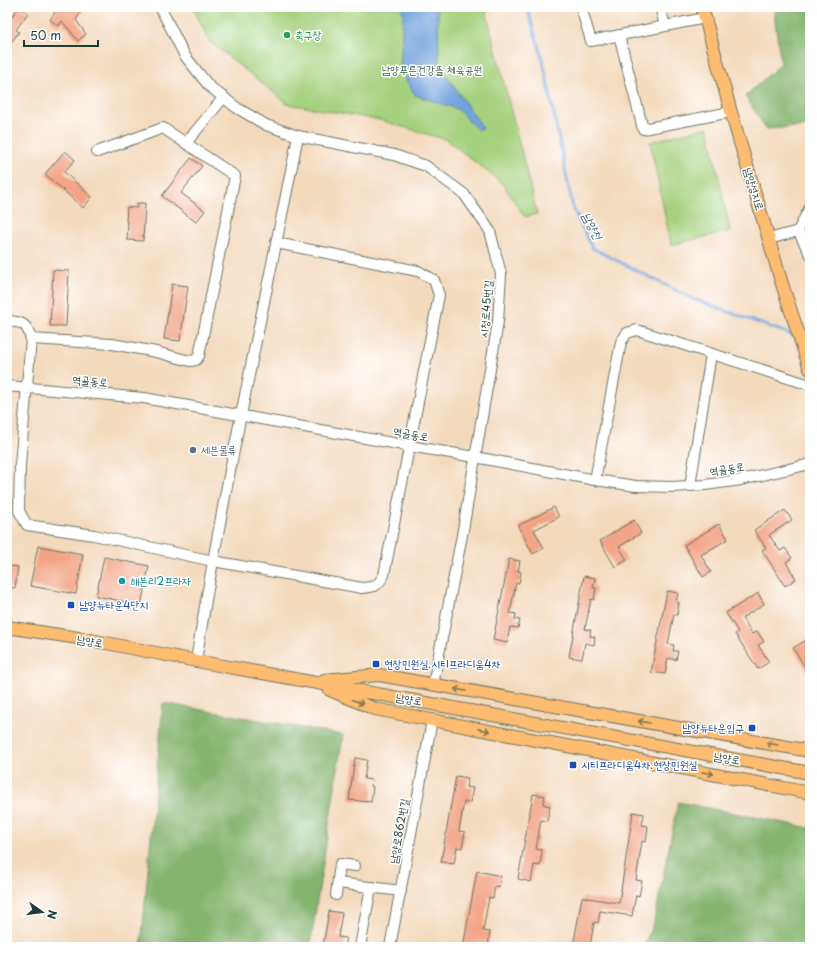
<svg xmlns="http://www.w3.org/2000/svg" width="817" height="954" viewBox="0 0 817 954" font-family="'Playpen Sans','Poor Story',sans-serif">
	<rect width="100%" height="100%" fill="#fff"/>
	<filter id="ink" filterUnits="userSpaceOnUse"><feTurbulence type="fractalNoise" baseFrequency=".025" numOctaves="2"/><feDisplacementMap in="SourceGraphic" scale="8" xChannelSelector="R" yChannelSelector="G"/><feConvolveMatrix kernelMatrix="1 2 1 2 8 2 1 2 1" color-interpolation-filters="sRGB"/></filter>
	<filter id="wash" filterUnits="userSpaceOnUse"><feTurbulence type="fractalNoise" baseFrequency=".012" numOctaves="4" result="noise"/><feDisplacementMap in="SourceGraphic" scale="16" xChannelSelector="R" yChannelSelector="G"/><feGaussianBlur stdDeviation="0.9" result="paint"/><feColorMatrix in="noise" values="0 0 0 0 0 0 0 0 0 0 0 0 0 0 0 0 0 1.4 0 .05"/><feComposite in="paint" operator="in"/></filter>
	<g filter="url(#wash)">
		<rect width="100%" height="100%" fill="#f4dabd"/>
		<g fill="#a6d27f" stroke="#62885a">
			<path d="M193 7H485L537 214 525 217 502 183 447 140 380 120 288 104 209 41Z"/>
			<path d="M708 127 730 231 671 245 650 142Z"/>
		</g>
		<g fill="#84b46e" stroke="#527851">
			<path d="M773 7H810V126L766 129 745 96 781 64Z"/>
			<path d="M163 703 343 735 310 947H141Z"/>
			<path d="M678 802 810 828V947H643L654 922Z"/>
		</g>
		<path fill="#73a3dd" stroke="#497088" d="M401 7H436L438 11 439 65 483 128 478 130 457 109 415 95 400 70 403 13Z"/>
		<g fill="none" stroke-linecap="round" stroke-linejoin="round">
			<path stroke="#73a3dd" stroke-width="3" d="M527 7 543 61 573 208 592 248 693 299 795 336"/>
		</g>
		<g id="blocks">
			<g fill="#f3a486">
				<path d="M19 7 28 13 16 30 19 32 7 48V23Z"/>
				<path d="M58 7H84L76 20 86 34 78 41 62 21 59 26 50 20Z"/>
				<path d="M65 151 75 160 64 172 92 197 83 208 45 174Z"/>
				<path d="M191 158 202 166 181 193 205 211 196 222 162 196Z"/>
				<path d="M137 203H145L143 241 127 240 128 222H126L127 207 137 208Z"/>
				<path d="M53 270 69 271 66 326H50Z"/>
				<path d="M172 284 188 286 180 341 164 339Z"/>
				<path d="M554 507 559 517 534 530 544 548 533 554 518 526Z"/>
				<path d="M785 510 792 520 769 535 780 551 785 548 792 558 786 562 796 579 785 586 762 550 766 548 754 530Z"/>
				<path d="M634 520 641 533 619 547 627 560 615 567 600 541Z"/>
				<path d="M719 524 728 539 701 555 711 572 703 577 684 545Z"/>
				<path d="M38 546 83 554 76 594 30 586Z"/>
				<path d="M104 557 149 566 141 605 96 596Z"/>
				<path d="M509 559 520 561 518 571 521 572 519 583H516L510 613 516 614 515 619 520 620 518 628 510 627 507 643 493 640Z"/>
				<path d="M7 566 18 567 15 588 7 587Z"/>
				<path d="M584 576 595 578 593 588H596L594 600 591 599 585 629 591 630 590 636 595 637 594 645 585 643 582 659 569 657Z"/>
				<path d="M667 591 678 593 676 602 679 603 677 615 674 614 668 644 674 645 673 651H678L676 660 668 658 665 674 651 672Z"/>
				<path d="M758 593 764 604 742 618 752 634 757 631 764 642 758 645 769 662 758 669 735 634 738 632 726 613Z"/>
				<path d="M810 638V675L793 648Z"/>
				<path d="M355 758 367 760 364 779 372 780 371 786 373 787 371 802 349 800Z"/>
				<path d="M456 776 468 778 466 787 473 788 470 803 464 802 459 831 465 832 462 848 457 847 454 864 441 862Z"/>
				<path d="M533 794 545 796 543 804 550 806 547 821 541 820 536 849 542 850 540 866 534 865 531 882 518 879Z"/>
				<path d="M633 812 644 814 642 825 648 826 646 842 642 841 636 880 642 881 639 896 636 895 632 916 600 911 598 923 594 922 590 947H573L582 897 619 903Z"/>
				<path d="M477 871 501 876 499 887 495 886 493 898 489 897 483 931 490 932 488 947H463Z"/>
				<path d="M329 911 342 913 338 937 346 938 344 947H323Z"/>
			</g>
		</g>
	</g>
	<g filter="url(#ink)">
		<use href="#blocks" fill-opacity="0" stroke="#6a7464" stroke-width="1"/>
		<g fill="none" stroke-linecap="round" stroke-linejoin="round">
			<defs>
				<g id="minor">
					<path d="M160 7 185 56 209 86 237 108 266 125 298 136 394 155 426 166 464 194 490 231 501 274 498 322 463 530 433 685"/>
					<path d="M581 7 591 41 705 18"/>
					<path d="M660 7 665 26"/>
					<path d="M619 35 643 129 731 112"/>
					<path d="M186 143 224 97"/>
					<path d="M798 231 810 254"/>
					<path d="M769 239 798 231 810 207"/>
					<path d="M7 321C22 322 27 323 31 339L20 465 19 511 27 525 94 535 213 561 362 588C375 587 378 586 384 575L439 295 434 280 418 271 276 243"/>
					<path d="M31 339 112 344 156 352 190 361 196 360 199 356 235 176 163 128 97 152"/>
					<path d="M7 386 144 398 409 446 475 457 595 480 636 486 672 487 705 485 741 480 810 464"/>
					<path d="M595 480 621 342 627 333 637 330 810 385"/>
					<path d="M690 486 711 354"/>
					<path d="M196 661C224 485 263 311 298 136"/>
					<path d="M338 883 401 891"/>
					<path d="M336 895 340 864 355 866"/>
					<path d="M360 947 371 887"/>
					<path d="M390 947 432 720"/>
				</g>
				<g id="major">
					<path d="M702 7 731 112 782 284 810 369"/>
					<path d="M7 627 91 640 196 661 810 773"/>
					<path d="M324 680 379 675 810 751"/>
					<path d="M330 690 375 709 810 793"/>
				</g>
			</defs>
			<use href="#minor" stroke="#6a7464" stroke-width="12"/>
			<use href="#major" stroke="#6a7464" stroke-width="14"/>
			<use href="#minor" stroke="#fff" stroke-width="10"/>
			<use href="#major" stroke="#febc70" stroke-width="12"/>
		</g>
		<defs><path id="oneway-shaft" d="M-6 0H5M1.5-3L5.5 0L1.5 3" fill="none" stroke-width="1.6" stroke-linecap="round" stroke-linejoin="round"/></defs>
		<g stroke="#83764f">
			<use href="#oneway-shaft" transform="translate(460 690) rotate(-170)"/>
			<use href="#oneway-shaft" transform="translate(358 702) rotate(23)"/>
			<use href="#oneway-shaft" transform="translate(644 722) rotate(-170)"/>
			<use href="#oneway-shaft" transform="translate(484 730) rotate(11)"/>
			<use href="#oneway-shaft" transform="translate(772 744) rotate(-170)"/>
			<use href="#oneway-shaft" transform="translate(708 773) rotate(11)"/>
		</g>
	</g>
	<circle fill="#2e9e5b" stroke="#fff" stroke-width="1.5" cx="287" cy="35" r="4"/>
	<circle fill="#5c6f8a" stroke="#fff" stroke-width="1.5" cx="193" cy="450" r="4"/>
	<circle fill="#0f9aa8" stroke="#fff" stroke-width="1.5" cx="122" cy="581" r="4"/>
	<g fill="#1a4fb4" stroke="#fff" stroke-width="1.5">
		<rect x="67" y="601" width="8" height="8" rx="2"/>
		<rect x="372" y="660" width="8" height="8" rx="2"/>
		<rect x="748" y="724" width="8" height="8" rx="2"/>
		<rect x="569" y="761" width="8" height="8" rx="2"/>
	</g>
	<g text-anchor="middle" stroke-width="3" stroke-linejoin="round" paint-order="stroke">
		<g font-size="11" fill="#27864d" stroke="#fff" text-anchor="start">
			<text x="295" y="39">축구장</text>
		</g>
		<g font-size="11" fill="#416247" stroke="#fff">
			<text x="432" y="74">남양푸른건강뜰 체육공원</text>
		</g>
		<g font-size="11" fill="#1f3d34" stroke="#fff">
			<text transform="translate(754 189) rotate(73)" y="4">남양성지로</text>
			<text transform="translate(486 309) rotate(-85)" y="4">시청로45번길</text>
			<text transform="translate(90 381) rotate(5)" y="4">역골동로</text>
			<text transform="translate(411 434) rotate(10)" y="4">역골동로</text>
			<text transform="translate(727 469) rotate(-9)" y="4">역골동로</text>
			<text transform="translate(90 641) rotate(10)" y="4">남양로</text>
			<text transform="translate(409 699) rotate(10)" y="4">남양로</text>
			<text transform="translate(727 758) rotate(10)" y="4">남양로</text>
			<text transform="translate(399 831) rotate(-80)" y="4">남양로862번길</text>
		</g>
		<g font-size="11" fill="#4e5e75" stroke="#fff" text-anchor="start">
			<text x="201" y="454">세븐물류</text>
		</g>
		<g font-size="11" fill="#0d838f" stroke="#fff" text-anchor="start">
			<text x="130" y="585">해븐리2프라자</text>
		</g>
		<g font-size="11" fill="#164399" stroke="#fff" text-anchor="start">
			<text x="79" y="609">남양뉴타운4단지</text>
			<text x="384" y="668">현장민원실.시티프라디움4차</text>
			<text x="744" y="732" text-anchor="end">남양뉴타운입구</text>
			<text x="581" y="769">시티프라디움4차.현장민원실</text>
		</g>
		<g font-size="12" font-style="italic" fill="#3c616f" stroke="#fff">
			<text transform="translate(592 226) rotate(63)" y="4">남양천</text>
		</g>
	</g>
	<rect width="817" height="954" fill="none" stroke="#fff" stroke-width="24"/>
	<g transform="translate(42 912) rotate(104)" stroke="#ffffff" stroke-width="3" paint-order="stroke">
	<path d="M0-3L7 15L0 10L-7 15Z" fill="#1f3d34"/>
	<text y="-6" font-size="11" font-weight="bold" text-anchor="middle" fill="#1f3d34">N</text>
	</g>
	<path d="M24 40v6h74v-6" fill="none" stroke="#1f3d34" stroke-width="2"/>
	<text x="30" y="40" font-size="12" fill="#1f3d34" stroke="#ffffff" stroke-width="3" paint-order="stroke">50 m</text>
</svg>
